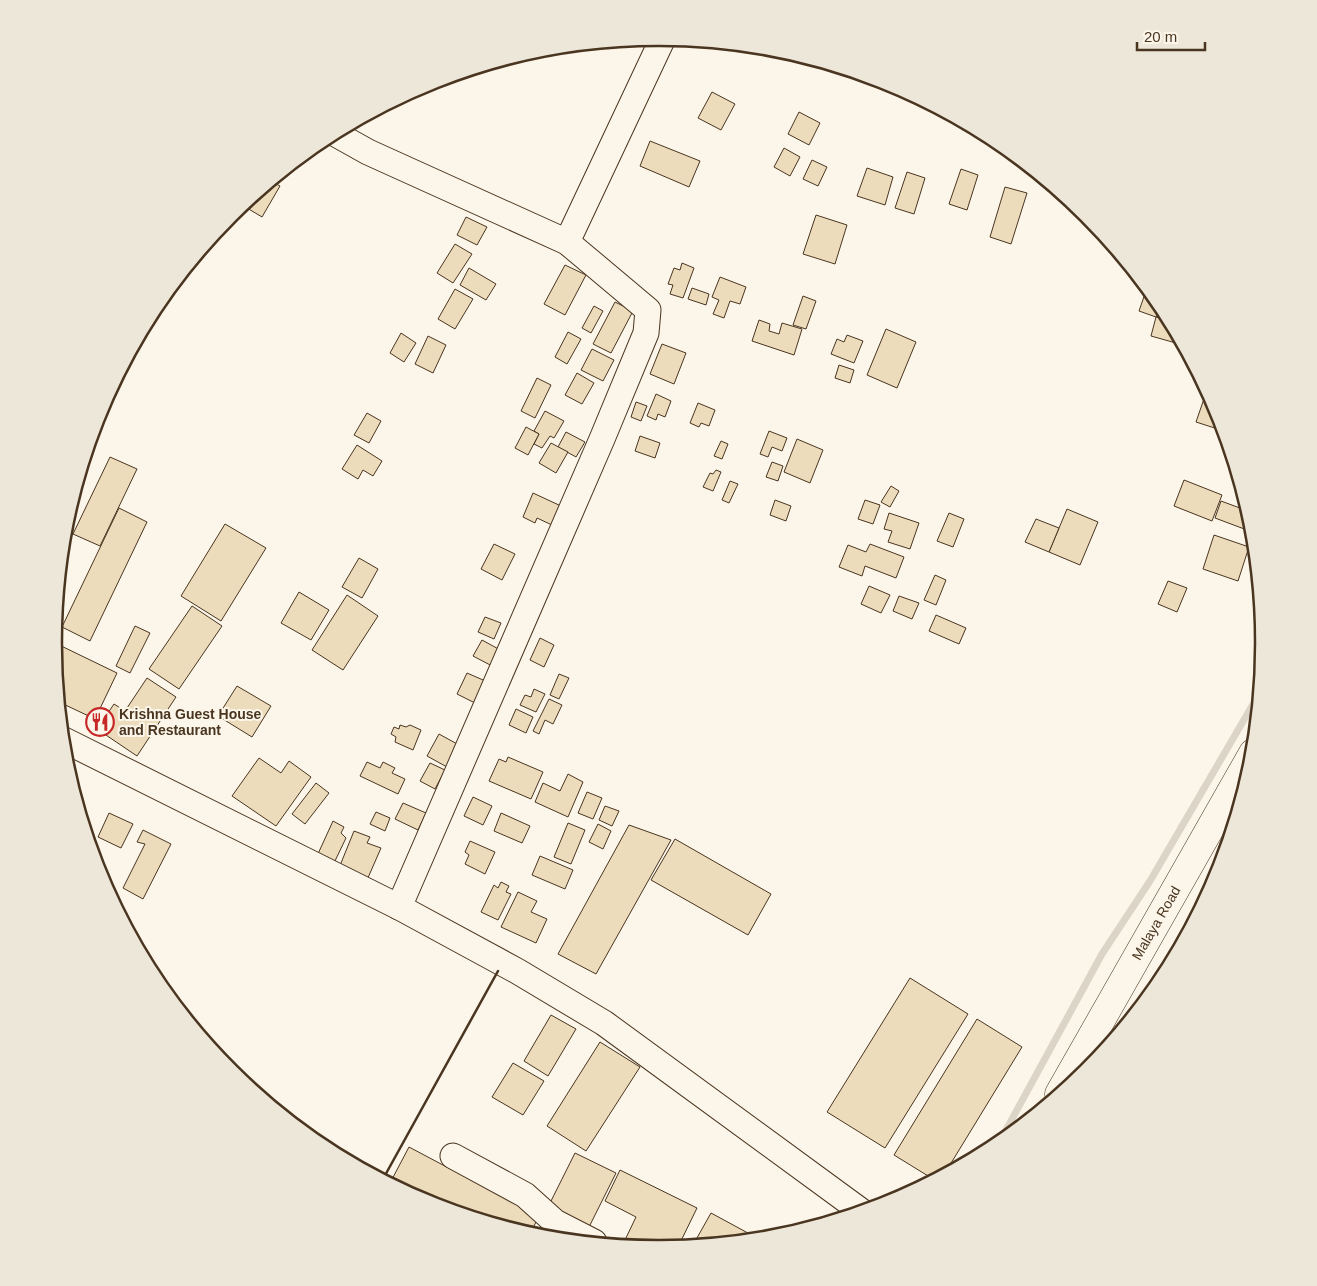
<svg xmlns="http://www.w3.org/2000/svg" width="1317" height="1286" viewBox="0 0 1317 1286" font-family="Arial,sans-serif">
	<rect width="100%" height="100%" fill="#fbf6e9"/>
	<g fill="none" stroke-linecap="round" stroke-linejoin="round">
		<path stroke="#dcd4c6" stroke-width="7" d="M999 1143 1102 954 1150 881 1259 694"/>
	</g>
	<g fill="#ecdcbc" stroke="#4a3520">
		<path d="M712 92 735 104 721 130 698 118Z"/>
		<path d="M799 112 820 123 809 145 788 134Z"/>
		<path d="M650 141 700 161 689 187 640 166Z"/>
		<path d="M784 148 800 157 790 176 774 167Z"/>
		<path d="M812 160 827 167 818 186 803 179Z"/>
		<path d="M867 168 893 177 885 205 857 196Z"/>
		<path d="M961 169 978 175 967 210 949 204Z"/>
		<path d="M907 172 925 178 914 214 895 208Z"/>
		<path d="M271 181 280 186 262 217 242 205Z"/>
		<path d="M1005 187 1027 193 1011 244 990 237Z"/>
		<path d="M816 215 847 225 835 264 803 254Z"/>
		<path d="M466 217 487 227 477 245 457 235Z"/>
		<path d="M455 244 472 254 453 283 437 273Z"/>
		<path d="M682 263 694 268 683 298 670 294 673 285 668 284 674 268 680 270Z"/>
		<path d="M565 265 586 275 565 315 544 304Z"/>
		<path d="M469 268 496 284 486 300 460 285Z"/>
		<path d="M720 277 746 287 740 304 730 301 724 318 713 314 719 300 712 297Z"/>
		<path d="M692 288 709 294 706 305 688 299Z"/>
		<path d="M1147 288 1160 305 1156 317 1139 311Z"/>
		<path d="M455 289 473 299 455 329 438 319Z"/>
		<path d="M803 296 816 301 806 329 793 325Z"/>
		<path d="M615 302 633 311 611 353 593 344Z"/>
		<path d="M594 306 603 311 591 333 582 328Z"/>
		<path d="M1156 317 1170 321 1183 345 1151 336Z"/>
		<path d="M759 320 770 324 769 331 779 334 782 323 802 329 794 355 752 341Z"/>
		<path d="M886 329 916 342 897 388 867 375Z"/>
		<path d="M568 332 581 339 567 364 555 357Z"/>
		<path d="M401 333 416 343 404 362 390 353Z"/>
		<path d="M847 335 863 341 854 363 831 354 837 339 844 342Z"/>
		<path d="M428 336 446 345 433 373 415 364Z"/>
		<path d="M662 344 686 353 674 384 650 374Z"/>
		<path d="M592 349 614 360 603 381 581 370Z"/>
		<path d="M839 365 854 370 850 383 835 378Z"/>
		<path d="M577 373 594 383 582 404 565 395Z"/>
		<path d="M537 378 551 385 535 418 521 411Z"/>
		<path d="M1207 390 1218 412 1224 431 1196 422Z"/>
		<path d="M656 394 671 401 665 417 658 414 656 420 647 416Z"/>
		<path d="M636 402 647 406 641 421 631 417Z"/>
		<path d="M698 403 715 410 709 426 701 423 699 427 690 423Z"/>
		<path d="M545 411 564 421 554 438 550 436 542 448 534 444 539 434 534 431Z"/>
		<path d="M367 413 381 421 369 443 354 435Z"/>
		<path d="M526 427 539 434 528 455 515 448Z"/>
		<path d="M769 431 787 438 782 451 772 447 768 457 760 454Z"/>
		<path d="M566 432 585 442 576 457 558 447Z"/>
		<path d="M640 436 660 443 655 458 635 451Z"/>
		<path d="M797 439 823 450 810 483 784 472Z"/>
		<path d="M721 441 728 444 722 459 714 456Z"/>
		<path d="M551 443 568 452 556 473 539 463Z"/>
		<path d="M357 445 382 461 373 476 363 470 358 479 342 469Z"/>
		<path d="M110 457 137 469 100 546 73 534Z"/>
		<path d="M772 462 783 466 778 481 766 477Z"/>
		<path d="M716 470 721 472 713 491 703 487 710 473 713 474Z"/>
		<path d="M1184 480 1222 495 1212 521 1174 506Z"/>
		<path d="M730 481 738 484 729 503 722 500Z"/>
		<path d="M891 486 899 491 890 507 881 502Z"/>
		<path d="M533 493 561 506 552 525 537 518 535 523 523 517Z"/>
		<path d="M775 500 791 506 786 521 770 515Z"/>
		<path d="M865 500 880 505 873 524 858 519Z"/>
		<path d="M1221 501 1248 511 1251 520 1247 530 1215 518Z"/>
		<path d="M119 508 147 522 90 641 62 627Z"/>
		<path d="M1067 509 1098 522 1080 565 1049 552Z"/>
		<path d="M889 513 919 523 910 549 888 542 892 531 884 529Z"/>
		<path d="M949 513 964 519 953 547 937 541Z"/>
		<path d="M1036 519 1059 528 1049 552 1025 542Z"/>
		<path d="M225 524 266 548 221 621 181 596Z"/>
		<path d="M1214 535 1249 547 1238 581 1203 569Z"/>
		<path d="M494 544 515 554 502 580 481 569Z"/>
		<path d="M870 544 904 557 896 578 865 566 862 576 839 567 848 545 866 552Z"/>
		<path d="M359 558 378 569 362 598 342 587Z"/>
		<path d="M935 575 946 580 936 605 924 600Z"/>
		<path d="M1168 581 1187 588 1177 612 1158 604Z"/>
		<path d="M869 586 890 595 881 613 861 604Z"/>
		<path d="M299 592 329 610 311 640 281 623Z"/>
		<path d="M347 595 378 616 343 670 312 650Z"/>
		<path d="M899 596 919 603 912 619 893 611Z"/>
		<path d="M192 606 222 626 179 689 149 669Z"/>
		<path d="M936 615 966 628 959 644 929 631Z"/>
		<path d="M485 617 501 623 494 639 478 632Z"/>
		<path d="M135 626 150 633 130 673 116 666Z"/>
		<path d="M540 638 554 645 544 667 530 660Z"/>
		<path d="M482 640 502 651 494 667 473 656Z"/>
		<path d="M53 642 117 673 95 719 59 702Z"/>
		<path d="M467 673 490 683 479 705 457 694Z"/>
		<path d="M559 674 569 678 559 699 550 695Z"/>
		<path d="M147 678 176 697 137 756 97 729 114 704 125 711Z"/>
		<path d="M237 686 271 706 252 737 218 716Z"/>
		<path d="M534 689 545 694 536 712 520 705 525 695 531 697Z"/>
		<path d="M549 699 562 705 553 724 545 720 539 734 533 731Z"/>
		<path d="M516 709 533 717 526 733 509 725Z"/>
		<path d="M400 725 406 727 410 725 421 730 413 750 395 742 396 737 391 734 394 727 399 729Z"/>
		<path d="M439 734 459 745 447 767 427 756Z"/>
		<path d="M508 757 543 772 531 799 489 781 499 759 506 762Z"/>
		<path d="M259 758 281 773 289 761 311 777 276 826 232 796Z"/>
		<path d="M367 762 380 768 383 762 395 768 392 773 405 779 398 794 360 776Z"/>
		<path d="M430 763 445 770 435 789 420 781Z"/>
		<path d="M568 774 583 782 568 817 535 802 543 783 560 791Z"/>
		<path d="M316 783 329 793 305 824 292 814Z"/>
		<path d="M587 792 602 798 593 819 578 813Z"/>
		<path d="M473 797 492 806 483 825 464 816Z"/>
		<path d="M403 803 426 813 418 830 395 819Z"/>
		<path d="M605 806 619 811 612 826 599 820Z"/>
		<path d="M376 812 390 818 385 831 370 824Z"/>
		<path d="M109 813 133 824 121 848 98 837Z"/>
		<path d="M501 813 530 826 522 843 494 831Z"/>
		<path d="M333 821 344 827 341 833 346 838 334 863 317 856Z"/>
		<path d="M568 823 585 830 571 864 554 857Z"/>
		<path d="M598 824 611 831 603 849 589 842Z"/>
		<path d="M629 825 671 840 596 974 558 954Z"/>
		<path d="M143 830 171 844 143 899 123 888 145 844 137 842Z"/>
		<path d="M354 831 370 837 367 843 381 848 367 880 339 868Z"/>
		<path d="M675 839 771 894 748 935 651 880Z"/>
		<path d="M470 841 495 852 485 874 465 864 469 855 465 852Z"/>
		<path d="M540 856 573 870 565 889 532 875Z"/>
		<path d="M501 882 509 886 506 892 511 894 498 920 481 912 494 885 498 888Z"/>
		<path d="M518 892 537 901 531 912 547 919 536 943 501 927Z"/>
		<path d="M910 978 968 1014 885 1148 827 1112Z"/>
		<path d="M551 1015 576 1029 548 1076 524 1061Z"/>
		<path d="M977 1019 1022 1047 945 1173 933 1179 894 1155Z"/>
		<path d="M600 1042 640 1067 586 1151 547 1126Z"/>
		<path d="M513 1063 544 1081 523 1115 492 1097Z"/>
		<path d="M409 1147 539 1216 530 1234 427 1202 390 1183Z"/>
		<path d="M575 1153 616 1173 589 1227 548 1207Z"/>
		<path d="M620 1170 697 1208 678 1247 658 1248 637 1246 625 1240 636 1217 605 1201Z"/>
		<path d="M711 1213 759 1239 693 1245Z"/>
	</g>
	<g fill="none" stroke-linecap="round" stroke-linejoin="round">
		<defs>
			<g id="minor">
				<path d="M334 133 368 152 567 242"/>
				<path d="M62 739 399 907 517 971 604 1023 861 1211"/>
				<path d="M399 907 602 439 646 333 648 310 567 242 663 38"/>
				<path d="M453 1156 525 1195 555 1222 594 1242"/>
			</g>
			<path id="major" d="M1059 1094 1253 753"/>
		</defs>
		<use href="#minor" stroke="#4a3520" stroke-width="27"/>
		<use href="#major" stroke="#4a3520" stroke-width="29"/>
		<use href="#minor" stroke="#fbf6e9" stroke-width="25"/>
		<use href="#major" stroke="#fbf6e9" stroke-width="28"/>
		<path stroke="#4a3520" stroke-width="2.5" d="M383 1179 498 971"/>
	</g>
	<defs>
		<symbol id="restaurant-ring" viewBox="-11 -11 22 22"><circle r="9.5" fill="#fbf6e9" stroke="#c62828" stroke-width="1.5"/><path d="M-5-6h1v4h1v-4h1v4h1v-4h1v5L-1.5 .5V6h-2V.5L-5-1ZM5-6V6H3V1.5H1.5Q1.5-4 5-6Z" fill="#c62828"/></symbol>
	</defs>
	<g fill-rule="evenodd">
		<use href="#restaurant-ring" x="84" y="706" width="32" height="32"/>
	</g>
	<g text-anchor="middle" stroke-width="4" stroke-linejoin="round" paint-order="stroke">
		<g font-size="14" font-weight="bold" fill="#4a3520" stroke="#fbf6e9" text-anchor="start">
			<text x="119" y="719">Krishna Guest House<tspan x="119" dy="16">and Restaurant</tspan></text>
		</g>
		<g font-size="14" fill="#4a3520" stroke="#fbf6e9">
			<text transform="translate(1156 923) rotate(-60)" y="5">Malaya Road</text>
		</g>
	</g>
	<path d="M0 0H1317V1286H0ZM658 46H659A596 596 0 0 1 1255 642V644A596 596 0 0 1 659 1240H658A596 596 0 0 1 62 644V642A596 596 0 0 1 658 46Z" fill="#ede7d9" fill-rule="evenodd"/>
	<path fill="none" stroke="#4a3520" stroke-width="2.5" d="M658 46H659A596 596 0 0 1 1255 642V644A596 596 0 0 1 659 1240H658A596 596 0 0 1 62 644V642A596 596 0 0 1 658 46Z"/>
	<path d="M1137 42v8h68v-8" fill="none" stroke="#4a3520" stroke-width="2.5"/>
	<text x="1144" y="42" font-size="15" fill="#4a3520" stroke="#fbf6e9" stroke-width="4" paint-order="stroke">20 m</text>
</svg>
